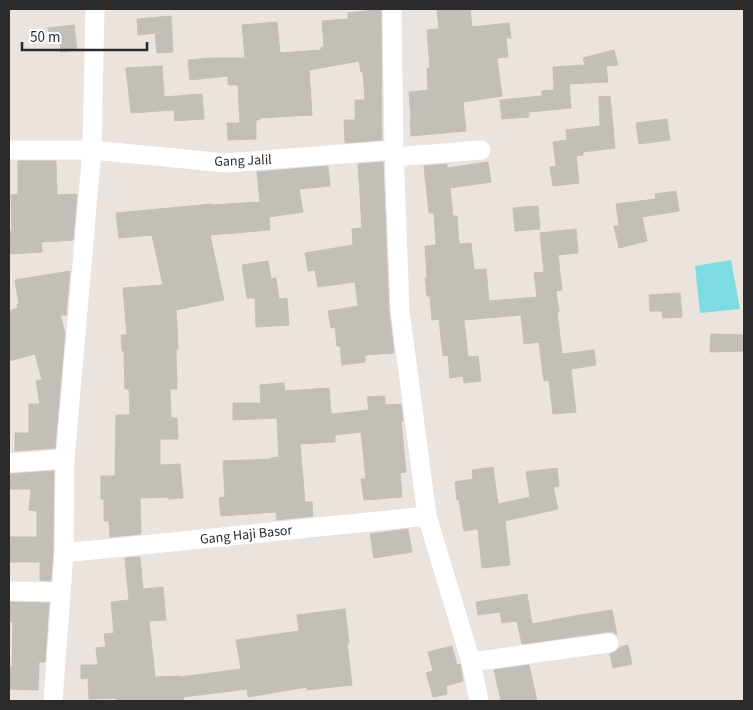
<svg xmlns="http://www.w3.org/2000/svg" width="753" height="710" viewBox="0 0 753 710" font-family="'Source Sans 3',sans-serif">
	<rect width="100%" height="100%" fill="#ebe3de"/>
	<path fill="#7cdce2" d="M731 260 740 309 700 313 695 266Z"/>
	<g fill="#c4beb9" stroke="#c6beb8">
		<path d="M381 9 382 140 345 143 344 120H355V100H365L363 72H361L359 61 309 70 312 115 259 118V120H256V139L228 140 227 123H240L238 85H228V76L190 80 188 60 211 58H245L242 25 277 22 280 53 321 50V47H324L322 21 348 19V13Z"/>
		<path d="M437 9H470L472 27 509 23 511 38H506L508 57 497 58 502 96 463 102 466 131 411 136 410 120H411L409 92 428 90 427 68H430L427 30 439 29Z"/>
		<path d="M171 16 173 52 157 53 155 33 138 35 137 19Z"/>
		<path d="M74 25 77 50 61 52 60 43 50 44 48 28Z"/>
		<path d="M614 50 618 65 606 66 608 82 569 84 571 108 529 112V117L502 119 500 100 542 96V91L554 90 553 67 585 65 583 58Z"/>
		<path d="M162 66 164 97 202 94 204 119 175 121 174 110 131 113 126 68Z"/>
		<path d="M610 96 615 148 583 152V155L576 156 579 183 553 186 550 167 556 166 553 142 567 140 566 130 600 126 599 97Z"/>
		<path d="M667 119 670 140 639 144 636 123Z"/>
		<path d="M18 161H56L57 195 77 194 73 240 41 242 42 252 9 254V231H12L11 195 18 194Z"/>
		<path d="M383 162 389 311 394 353 365 355V362L342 365 340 346H337L335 327 331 328 328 311 358 306 355 282 318 287 315 270 308 271 305 253 353 245 352 229 362 228 358 164Z"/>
		<path d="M488 162 491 182 450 188 453 216H457L459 244 471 243 474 270 486 269 489 301 537 297 534 273 544 272 540 233 576 229 578 253 558 255 562 290 556 291 559 312H557L562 354 594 350 596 365 571 369 576 412 553 414 549 380 544 381 539 342 524 344 521 315 464 320 468 357 478 356 481 381 464 383 463 376 450 378 448 355 443 356 439 319 432 320 430 296H427L425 278H427L425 246 436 245 434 213H429L424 166 447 164V168Z"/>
		<path d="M328 166 330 186 299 189 303 212 269 217 270 230 210 235 224 300 176 310 178 349H176L177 389H170L171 418H177L178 439H160V465L180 464 183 498 168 499V497L140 498 141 534 110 537 109 521H104V499H101V476H115L116 415H130L129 389H125L124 351H122L121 335H127L123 288 163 285 152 235 119 238 116 213 212 204V205L260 202 257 172Z"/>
		<path d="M676 191 679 211 642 217 647 241 619 248 614 226H619L616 204 656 199 655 194Z"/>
		<path d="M538 206 540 229 515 231 513 208Z"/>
		<path d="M268 261 271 279 276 278 279 299 287 298 289 325 256 327 255 298H247L242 265Z"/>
		<path d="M70 271 66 315H60L65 333 55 448 15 451V433H29V404H40L36 381 42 380 35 354 9 361V311L18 308 17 304H19L15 280Z"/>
		<path d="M680 293 682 317 663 318 662 311H650L649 295Z"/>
		<path d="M711 334 744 335V351L710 352Z"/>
		<path d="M284 383 285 391 329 388 331 413 333 414 369 410 367 397 385 396V405L401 404 403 421H401L406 472 400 473 402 497 364 500 361 479H366L361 432 335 435V442L300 444 305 502H312L313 516 277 520 276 512 221 516 219 498 225 497 223 461 271 459V458L279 457 277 418 233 420V403H261L260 385Z"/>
		<path d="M493 467 498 504 530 497 526 472 557 468 559 486 553 487 558 509 505 521 510 565 482 568 478 529 464 531 459 500H457L455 482 473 479 472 470Z"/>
		<path d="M54 471 53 553 51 581 40 580V562H9V537H37V511L29 510 31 489H9V474Z"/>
		<path d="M408 529 412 552 374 558 370 534Z"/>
		<path d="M140 557 143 589 163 587 166 620 149 621 155 677 180 676V677L241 669 236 640 299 631 297 615 345 609 349 643H347L352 685 307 690V687L248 697 247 689 183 697 184 701H117L116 698 89 699 88 678 81 679V665H98L96 648 106 647 104 634 114 633 111 602 129 600 125 558Z"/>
		<path d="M527 594 532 624 580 615 612 610 617 635 613 632H607L522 644 517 621 502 623 500 612 478 615 476 602Z"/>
		<path d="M9 602 49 603 45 662H39L38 690 9 689V667H12L13 622H9Z"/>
		<path d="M628 645 632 664 613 668 610 654 615 652 620 647Z"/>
		<path d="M452 646 457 665 460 664 463 681 446 686 447 694 433 697 426 673 433 671 428 652Z"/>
		<path d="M529 665 537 701H501L494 670Z"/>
	</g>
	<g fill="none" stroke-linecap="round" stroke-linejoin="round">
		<g stroke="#fff" stroke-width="19">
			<path d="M392 9 394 150 400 310 427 516 471 662 479 701"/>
			<path d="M9 150H92L226 163 394 150"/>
			<path d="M394 157 481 150"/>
			<path d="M9 463 65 459"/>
			<path d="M64 553 427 516"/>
			<path d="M9 591 61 592"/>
			<path d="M471 662 609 643"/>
			<path d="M53 701 64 553 65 459 92 150 95 9"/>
		</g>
	</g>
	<g text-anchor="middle" stroke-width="5" stroke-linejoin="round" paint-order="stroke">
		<g font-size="14" fill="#2b2b2b" stroke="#fff">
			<text transform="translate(243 160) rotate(-2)" y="5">Gang Jalil</text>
			<text transform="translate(246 534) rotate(-6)" y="5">Gang Haji Basor</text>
		</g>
	</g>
	<rect width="753" height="710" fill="none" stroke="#2b2b2b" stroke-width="20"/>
	<path d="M22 42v8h125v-8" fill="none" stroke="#2b2b2b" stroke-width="2.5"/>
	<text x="30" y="42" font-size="15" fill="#2b2b2b" stroke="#ffffff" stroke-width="4" paint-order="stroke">50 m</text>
</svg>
